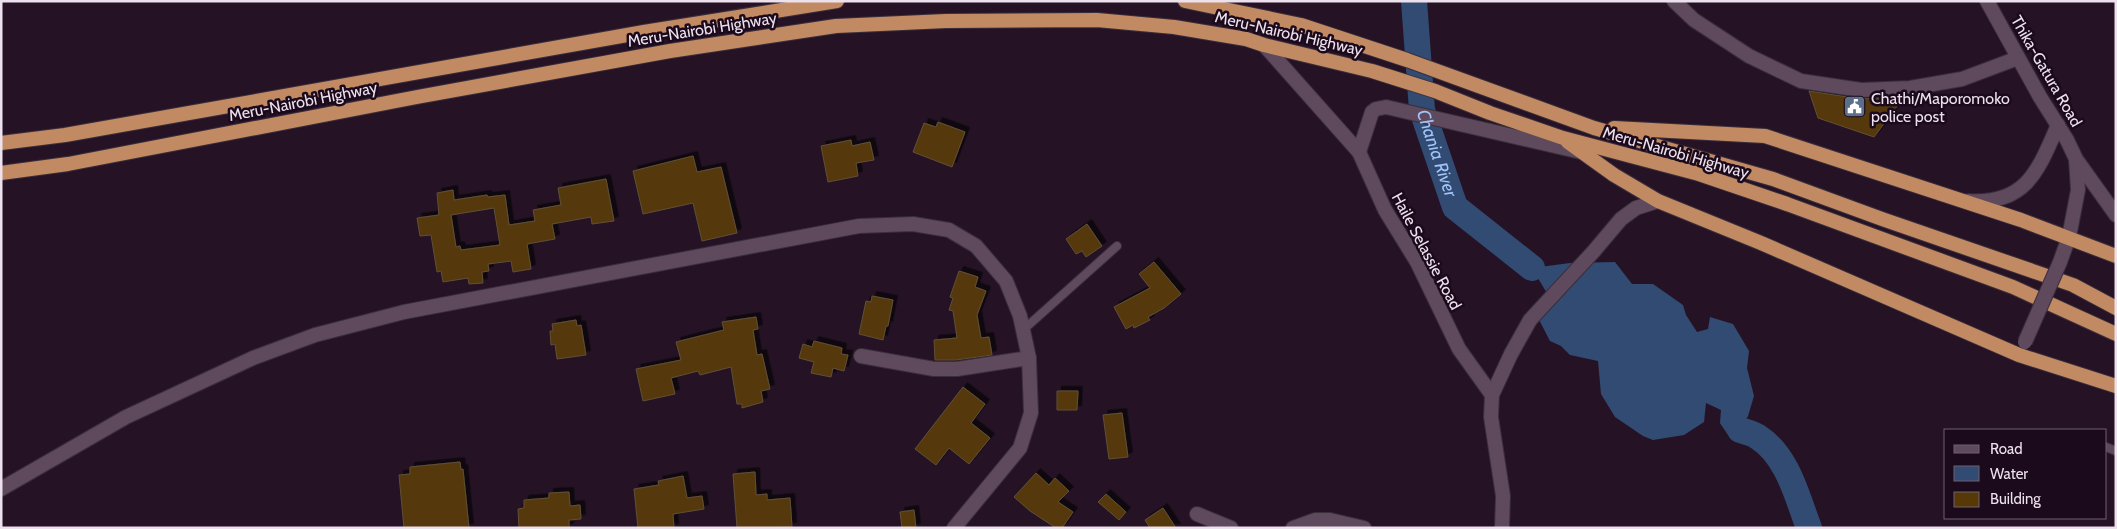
<svg xmlns="http://www.w3.org/2000/svg" width="2117" height="529" viewBox="0 0 2117 529" font-family="Cabin,sans-serif">
	<defs>
		<filter id="shadow"><feDropShadow dx="4.5" dy="-4.5" stdDeviation="0" flood-color="#0009"/></filter>
	</defs>
	<rect width="100%" height="100%" fill="#251325"/>
	<path fill="#314b72" d="M1615 262 1632 284H1653L1683 305 1686 315 1697 332 1708 329 1710 317 1733 324 1749 351 1747 368 1754 396 1748 416 1740 430 1728 435 1720 423 1721 410 1706 403 1704 422 1684 435 1653 440 1643 436 1615 417 1601 394 1598 361 1570 355 1561 346 1550 341 1536 314 1548 295 1532 268 1570 263Z"/>
	<g fill="none" stroke-linecap="round" stroke-linejoin="round">
		<g stroke="#314b72" stroke-width="26">
			<path id="s1" d="M1414 1 1422 110 1455 207 1532 268"/>
			<path d="M1740 430C1746 432 1753 433 1758 437 1788 456 1797 497 1809 528"/>
		</g>
	</g>
	<g fill="#563907" stroke="#604f38" fill-rule="evenodd" filter="url(#shadow)">
		<path d="M1809 91 1860 99 1904 97 1874 137 1818 118Z"/>
		<path d="M938 122 965 132 952 167 913 152 924 123 936 127Z"/>
		<path d="M851 140 852 146 870 142 874 160 856 163 858 176 828 182 821 146Z"/>
		<path d="M693 156 697 172 721 167 737 233 702 241 693 203 643 214 633 171Z"/>
		<path d="M606 179 614 221 592 224 591 217 552 224 555 239 527 244 531 269 513 272 511 261 488 264 489 271 482 272 483 283 469 284 468 278 443 282 441 271 437 272 431 235 420 236 417 218 439 215 437 193 453 190 454 200 487 195 488 197 505 195 509 225 535 221 533 210 561 205 558 188ZM494 208 500 245 461 250 460 246 456 247 451 215Z"/>
		<path d="M1087 224 1102 246 1086 257 1082 251 1076 254 1066 239Z"/>
		<path d="M1154 262 1181 294 1164 308 1148 317 1150 320 1134 328 1133 325 1126 329 1114 307 1150 288 1139 274Z"/>
		<path d="M959 271 978 277 975 287 986 291 977 315 981 338 989 337 992 355 956 360H935L934 340 957 338 953 311 949 310 953 298 950 297Z"/>
		<path d="M872 296 893 300 888 326H886L883 340 859 334 866 301 871 302Z"/>
		<path d="M756 317 758 329 753 330 757 355 762 354 770 389 761 391 763 402 742 408V404H737L731 367 700 375 698 371 671 378 675 394 643 401 636 369 681 360 676 342 724 330 722 322Z"/>
		<path d="M576 320 577 326 581 325 586 355 557 359 555 344 551 345 550 331H553L552 324Z"/>
		<path d="M814 341 842 348 841 354 848 355 844 371 833 368 831 377 811 373 814 362 799 358 803 344 812 347Z"/>
		<path d="M963 387 985 404 971 423 990 438 969 464 949 448 936 465 915 449Z"/>
		<path d="M1057 391H1078L1077 410H1057Z"/>
		<path d="M1122 413 1128 457 1109 459 1103 415Z"/>
		<path d="M460 462 461 470 463 469 469 528H404L399 475 410 474V467Z"/>
		<path d="M755 472 756 495 767 494V500L790 498 792 527 737 528 733 474Z"/>
		<path d="M1036 473 1049 485 1055 478 1069 491 1058 502 1073 512 1062 528H1056L1030 511 1014 497Z"/>
		<path d="M683 476 687 498 702 496 704 509 673 514 674 528H638L634 489 659 485 658 481Z"/>
		<path d="M569 492 570 506 580 505 581 519 569 520V528H519L518 509 524 508V500L549 498V493Z"/>
		<path d="M1106 494 1126 512 1119 520 1098 502Z"/>
		<path d="M1163 508 1176 528H1150L1145 520Z"/>
		<path d="M914 510 916 528H902L900 512Z"/>
	</g>
	<g fill="none" stroke-linecap="round" stroke-linejoin="round">
		<defs>
			<g id="service">
				<path d="M1023 330 1117 246"/>
				<path d="M2106 447 2116 451"/>
			</g>
			<g id="minor">
				<path d="M1674 1 1694 20 1749 56 1801 81 1861 90 1910 88 1962 79 2018 58"/>
				<path d="M1264 45 1359 152 1385 210 1417 262 1459 349 1492 395 1491 417 1503 496 1502 528"/>
				<path d="M1359 152 1372 112 1376 109 1386 107 1581 152"/>
				<path d="M861 356 934 369H957L1029 358"/>
				<path d="M1492 395 1511 354 1530 320 1594 251 1621 219 1636 208 1658 201"/>
				<path d="M1 489 126 417 253 358 315 335 404 312 859 226 913 224 949 230 976 246 1006 281 1020 316 1029 358 1031 413 1020 448 954 528"/>
				<path d="M1197 514 1231 528"/>
				<path d="M1293 528 1315 520H1330L1364 528"/>
			</g>
			<g id="secondary">
				<path d="M1987 1 2040 97 2067 140 2076 159 2116 215"/>
				<path d="M1968 201C2026 205 2038 171 2058 125"/>
				<path d="M2060 262 2069 237 2078 190 2076 160"/>
			</g>
			<g id="trunk">
				<path d="M1185 1 1301 25 1407 60 1594 128 1773 179 1882 219 2073 285 2116 308"/>
				<path d="M1614 128 1765 136 2021 220 2116 256"/>
				<path d="M1568 142 1614 175 1658 201 1761 243 2019 355 2116 386"/>
				<path d="M1 143 65 135 644 32 837 1"/>
				<path d="M1 173 68 164 417 97 670 51 836 26 946 21 1097 20 1174 27 1246 39 1264 45 1372 71 1435 91 1490 113 1563 138 1699 174 1787 204 2013 287 2116 334"/>
			</g>
		</defs>
		<use href="#service" stroke="#3a2e3b" stroke-width="10"/>
		<use href="#minor" stroke="#3a2e3b" stroke-width="16"/>
		<use href="#secondary" stroke="#3a2e3b" stroke-width="16"/>
		<use href="#trunk" stroke="#3a2e3b" stroke-width="16"/>
		<use href="#service" stroke="#5e495d" stroke-width="8"/>
		<use href="#minor" stroke="#5e495d" stroke-width="14"/>
		<use href="#secondary" stroke="#5e495d" stroke-width="14"/>
		<use href="#trunk" stroke="#c28a62" stroke-width="14"/>
		<defs>
			<path id="secondary-bridge" d="M2025 342 2060 262"/>
		</defs>
		<use href="#secondary-bridge" stroke="#3a2e3b" stroke-width="16" stroke-linecap="butt"/>
		<use href="#secondary-bridge" stroke="#5e495d" stroke-width="14"/>
	</g>
	<defs>
		<symbol id="civic-square" viewBox="-11 -11 22 22"><rect x="-9" y="-9" width="18" height="18" rx="4" fill="#5c6f8a" stroke="#1b0a1b"/><path d="M-.6-6.5H3V-4.5H.6V-3L4-1V1h2V6H-6V1h2V-1L-.6-3ZM-1.2 2.5V6h2.4V2.5Z" fill="#fff"/></symbol>
	</defs>
	<g fill-rule="evenodd">
		<use href="#civic-square" x="1842" y="94" width="25" height="25"/>
	</g>
	<g text-anchor="middle" stroke-width="5" stroke-linejoin="round" paint-order="stroke">
		<g font-size="16" fill="#ede1ed" stroke="#1b0a1b">
			<text transform="translate(702 29) rotate(-9)" y="6">Meru-Nairobi Highway</text>
			<text transform="translate(1289 33) rotate(13)" y="6">Meru-Nairobi Highway</text>
			<text transform="translate(2047 71) rotate(60)" y="6">Thika-Gatura Road</text>
			<text transform="translate(303 101) rotate(-11)" y="6">Meru-Nairobi Highway</text>
			<text transform="translate(1676 152) rotate(16)" y="6">Meru-Nairobi Highway</text>
			<text transform="translate(1427 251) rotate(62)" y="6">Haile Selassie Road</text>
		</g>
		<g font-size="16" fill="#ede1ed" stroke="#1b0a1b" text-anchor="start">
			<text x="1871" y="104">Chathi/Maporomoko<tspan x="1871" dy="18">police post</tspan></text>
		</g>
		<g font-size="18" font-style="italic" fill="#a2c5f9" stroke="#1b0a1b">
			<text dy="6" stroke="none"><textPath href="#s1" startOffset="155">Chania River</textPath></text>
		</g>
	</g>
	<rect width="2117" height="529" fill="none" stroke="#ede1ed" stroke-width="5"/>
	<rect x="1944" y="429" width="162" height="90" fill="#1b0a1b" stroke="#6f606f"/>
	<rect x="1954" y="445" width="25" height="8" fill="#5e495d" stroke="#6f606f"/>
	<text x="1990" y="454" font-size="15" fill="#ede1ed">Road</text>
	<rect x="1954" y="466" width="25" height="15" fill="#314b72" stroke="#6f606f"/>
	<text x="1990" y="479" font-size="15" fill="#ede1ed">Water</text>
	<rect x="1954" y="492" width="25" height="15" fill="#563907" stroke="#6f606f"/>
	<text x="1990" y="504" font-size="15" fill="#ede1ed">Building</text>
</svg>
